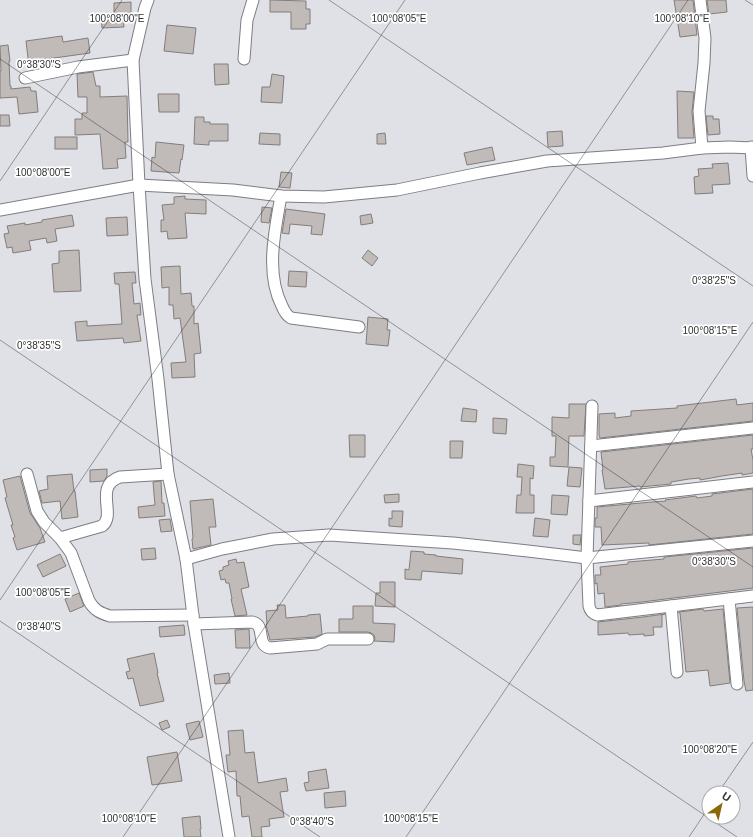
<svg xmlns="http://www.w3.org/2000/svg" width="753" height="837" viewBox="0 0 753 837" font-family="Helvetica,sans-serif">
	<rect width="100%" height="100%" fill="#dfe1e6"/>
	<g fill="#c0bab8" stroke="#837d7b">
		<path d="M270 0 306 1V9H310V24H306V29H291V12H270Z"/>
		<path d="M674 0H693L697 35 680 37Z"/>
		<path d="M707 0H726L727 12 709 14Z"/>
		<path d="M131 2V14L123 15 124 27 102 28 101 16 114 15V3Z"/>
		<path d="M167 25 196 28 193 54 164 51Z"/>
		<path d="M62 36 63 42 88 38 90 53 47 59 48 63 29 66 26 41Z"/>
		<path d="M8 45 10 61H9L10 86H11V89L30 87 31 91H36L38 112 19 114 17 97 0 98V71H1L0 46Z"/>
		<path d="M214 64H228L229 84 215 85Z"/>
		<path d="M93 72 96 86H100V97L127 96 128 142H125L126 158 117 159 118 168 103 169 100 134 75 135V119H82V113H87V97H78L77 74Z"/>
		<path d="M272 74 284 76 282 103 261 102 262 87H270Z"/>
		<path d="M677 91 694 92 692 112 694 138H678Z"/>
		<path d="M158 94H179V112H159Z"/>
		<path d="M0 115H9L10 126H0Z"/>
		<path d="M706 116H713V119H719L720 134 708 135Z"/>
		<path d="M195 117H204V122H210V124H228V141H209V145L194 144Z"/>
		<path d="M562 131 563 146 548 147 547 132Z"/>
		<path d="M260 133 280 134V145L259 144Z"/>
		<path d="M385 133 386 144H377V134Z"/>
		<rect x="55" y="137" width="22" height="12"/>
		<path d="M156 142 184 145 182 160 181 159 179 173 151 171 152 157 155 158Z"/>
		<path d="M492 147 495 160 467 165 464 153Z"/>
		<path d="M728 163 730 184 712 185 713 193 695 194 694 177 699 176 698 169 713 168 712 164Z"/>
		<path d="M281 172 292 173 290 188 279 187Z"/>
		<path d="M185 196V199L206 200V214L185 213 187 238 168 239 167 231 161 232V220H164L162 205 174 204V197Z"/>
		<path d="M262 207 272 208 269 223 261 222Z"/>
		<path d="M286 209 325 214 322 235 311 234 312 226 290 224 289 234 282 233Z"/>
		<path d="M371 214 373 223 361 225 360 216Z"/>
		<path d="M72 215 74 226 55 229 57 241 47 243 46 238 29 241 31 250 13 253 12 247 7 248 4 234 9 233 7 226 25 223V225L42 222V220Z"/>
		<path d="M127 217 128 235 107 236 106 218Z"/>
		<path d="M79 250 81 291 54 292 52 264 59 263V251Z"/>
		<path d="M368 250 378 258 372 266 362 258Z"/>
		<path d="M180 266 181 294 191 293 192 306H194V324L198 323 201 353 194 354 195 377 172 378 171 363 186 362 180 318 174 319 173 305H169V287L162 288 161 267Z"/>
		<path d="M289 271 307 272 306 287 288 286Z"/>
		<path d="M135 272 136 283H132L134 304 140 303 141 315H137L141 341 124 343 123 338 77 341 75 322 87 321V326L122 324 119 284H115L114 273Z"/>
		<path d="M368 317 388 319 387 330H390L388 346 366 344Z"/>
		<path d="M736 399 737 405 753 403V421L600 438 599 436V414L615 413V418L631 416V411L677 408V406Z"/>
		<path d="M569 404H586L584 436H569L568 467 550 466V457H555L556 436H552V417L569 418Z"/>
		<path d="M463 408 477 410 476 422 461 421Z"/>
		<path d="M493 418 507 419 506 434 493 433Z"/>
		<path d="M349 435H365V457H350Z"/>
		<path d="M753 435V449H751L753 460V473L742 475V473L722 476 700 480V478L689 479 671 482V484L640 487V486L605 489 602 470H603L601 452Z"/>
		<path d="M450 441H463L462 458H450Z"/>
		<path d="M518 464 534 466 533 479 530 478V495H534V513H516L517 495H521L522 477H517Z"/>
		<path d="M569 467 582 468 580 487 567 486Z"/>
		<path d="M107 469V476L104 481 90 482V470Z"/>
		<path d="M72 474 74 491H75L78 517 62 519 60 501 42 503 39 491 48 489 47 476Z"/>
		<path d="M20 476 30 513 40 528 45 542 17 550 13 538 15 537 11 525H13L5 498 7 497 3 480Z"/>
		<path d="M161 481 162 503H164L165 516 139 518 138 507 155 505 153 482Z"/>
		<path d="M753 489V534L649 545V543L602 545 601 527H595V518H597V507L652 502 666 501 665 500 696 496 697 498 712 496V494Z"/>
		<path d="M399 494V502L385 503 384 495Z"/>
		<path d="M552 495 569 496 567 515 551 514Z"/>
		<path d="M213 499 216 527H209L211 545 193 549 192 539 193 538 190 501Z"/>
		<path d="M392 511H403L402 527 389 526V518L392 519Z"/>
		<path d="M535 518 550 520 548 537 533 536Z"/>
		<path d="M170 519 172 531 161 532 159 520Z"/>
		<path d="M573 535H581L580 545 573 544Z"/>
		<path d="M155 548 156 559 142 560 141 549Z"/>
		<path d="M753 548V588L642 602 621 604V605L605 607 604 593 598 594 597 583 595 584V575H601L600 567 628 564V562L664 559V557Z"/>
		<path d="M411 551 424 552V554L436 555V556L463 559 462 574 422 571 421 580 405 579V569L409 570Z"/>
		<path d="M60 554 66 566 43 577 37 565Z"/>
		<path d="M236 559 237 563 244 562 249 587 241 589 247 615 235 616 231 599H232L229 583H226L225 579 221 580 219 571 223 570V567L229 565 228 561Z"/>
		<path d="M380 582H395V607L375 606 376 593H380Z"/>
		<path d="M79 593 84 606 70 612 65 599Z"/>
		<path d="M277 605H285L286 618 308 616V615L320 614 322 634 315 637 270 640 266 625 267 624 266 611 278 610Z"/>
		<path d="M353 606H373V623L395 624 394 642 374 641 375 639 374 635 371 633 368 632H339V619H353Z"/>
		<path d="M753 607V690L746 691 744 681 737 608Z"/>
		<path d="M703 609 704 611 723 609 730 683 710 686 708 670 686 672 680 613H679V612Z"/>
		<path d="M665 614 662 615V627H653L654 635 644 636V634L629 635 628 633 598 635V622L643 617Z"/>
		<path d="M184 625 185 635 160 637 159 627Z"/>
		<path d="M249 629 250 648H236L235 630Z"/>
		<path d="M154 653 158 673H157L164 701 140 706 133 678 128 679 126 672 130 671 127 659Z"/>
		<path d="M229 673 230 683 215 684 214 675Z"/>
		<path d="M167 720 170 727 162 730 159 723Z"/>
		<path d="M199 721 203 737 190 740 186 724Z"/>
		<path d="M243 730 245 753 254 752 258 783 286 778 288 791 280 792 284 817 269 819 270 826 261 827 262 837H252L249 816 242 817 240 796H237L236 771 228 772 226 755H230L228 731Z"/>
		<path d="M177 752 182 781 152 785 147 757Z"/>
		<path d="M326 769 329 788 306 791 304 783 309 782 308 772Z"/>
		<path d="M345 791 346 806 325 808 324 793Z"/>
		<path d="M200 816 201 829H200L201 837H184L182 818Z"/>
	</g>
	<g fill="none" stroke-linecap="round" stroke-linejoin="round">
		<defs>
			<g id="minor">
				<path d="M148 0 145 8 133 60 139 185 145 279 158 379 168 474 186 559 194 624 229 837"/>
				<path d="M700 0 705 38 704 63 699 111 702 148"/>
				<path d="M244 59 247 20 253 0"/>
				<path d="M25 78 78 67 133 60"/>
				<path d="M751 147 753 176"/>
				<path d="M281 196C275 230 265 273 282 306 284 311 286 315 291 318L359 327"/>
				<path d="M0 210 139 185 233 190 281 196 324 197 397 190 480 173 547 161 663 153 702 148 730 147 753 148"/>
				<path d="M592 406 587 558 589 606C590 611 592 613 597 615L671 606 753 596"/>
				<path d="M591 446 753 428"/>
				<path d="M27 474 37 511 44 522 60 538 71 553 89 601C94 610 100 613 110 616L193 615"/>
				<path d="M589 501 753 482"/>
				<path d="M60 538 102 526C117 515 93 486 120 477L168 474"/>
				<path d="M186 559 222 549 273 539 329 535 453 543 528 551 587 558 753 541"/>
				<path d="M729 599 737 684"/>
				<path d="M671 606 677 672"/>
				<path d="M194 624 252 622C267 625 255 645 270 648L317 644 327 639H368"/>
			</g>
		</defs>
		<use href="#minor" stroke="#7c7e83" stroke-width="13"/>
		<use href="#minor" stroke="#fff" stroke-width="11"/>
	</g>
	<path fill="none" stroke="#303133" stroke-width="1" stroke-opacity="0.45" d="M329 0 753 286M745 0 753 5M0 59 753 567M0 181 122 0M0 340 737 837M0 600 405 0M0 621 320 837M718 793 753 742M123 837 688 0M406 837 753 322M689 837 709 807"/>
	<g font-size="10" text-anchor="middle" fill="#303133" stroke="#fff" stroke-width="3.5" stroke-linejoin="round" paint-order="stroke">
		<text x="117" y="22">100°08'00"E</text>
		<text x="399" y="22">100°08'05"E</text>
		<text x="682" y="22">100°08'10"E</text>
		<text x="39" y="68">0°38'30"S</text>
		<text x="43" y="176">100°08'00"E</text>
		<text x="714" y="284">0°38'25"S</text>
		<text x="710" y="334">100°08'15"E</text>
		<text x="39" y="349">0°38'35"S</text>
		<text x="714" y="565">0°38'30"S</text>
		<text x="43" y="596">100°08'05"E</text>
		<text x="39" y="630">0°38'40"S</text>
		<text x="710" y="753">100°08'20"E</text>
		<text x="129" y="822">100°08'10"E</text>
		<text x="411" y="822">100°08'15"E</text>
		<text x="312" y="825">0°38'40"S</text>
	</g>
	<g transform="translate(721 805) rotate(34)"><circle r="19" fill="#ffffff" stroke="#acadad"/>
	<path d="M0-3L7 15L0 10L-7 15Z" fill="#8b6808"/>
	<text y="-6" font-size="11" font-weight="bold" text-anchor="middle" fill="#303133">U</text>
	</g>
</svg>
